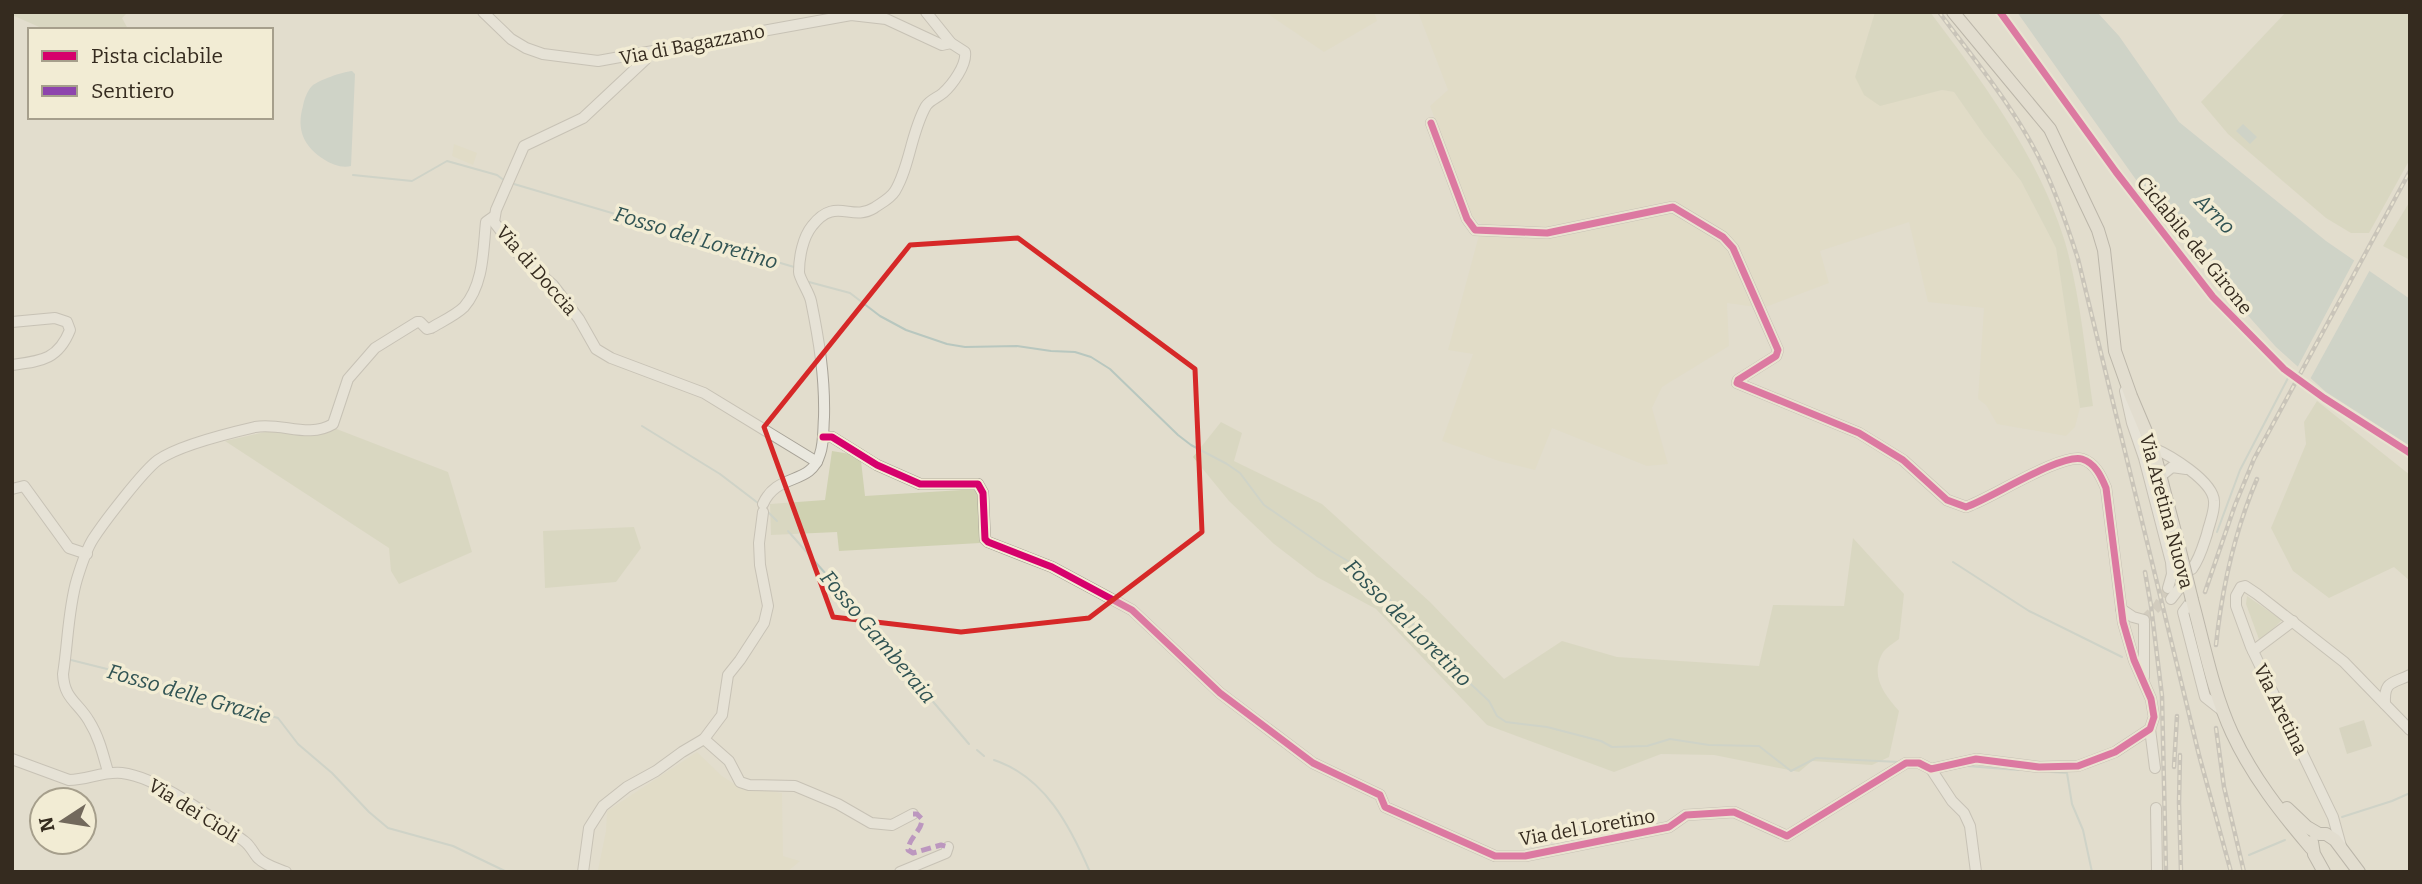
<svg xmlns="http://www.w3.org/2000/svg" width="2422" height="884" viewBox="0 0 2422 884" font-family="Bitter,serif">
	<rect width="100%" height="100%" fill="#e2ddcd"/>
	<g fill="#e0dcbf">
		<path d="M1265 12H1374L1377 21 1324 52Z"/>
		<path d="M1418 12H1875L1855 77 1925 94 1942 90 1954 92 1984 135 2021 181 2056 248 2080 408 2075 427 2066 436 1997 424 1986 405 1978 399 1984 308 1928 302 1909 222 1820 251 1829 283 1763 308 1727 303 1729 346 1662 387 1652 408 1668 464 1647 466 1552 428 1535 470 1499 461 1442 441 1473 354 1448 350 1482 224 1471 216 1430 106 1448 90Z"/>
		<path d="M454 144 477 153 473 165 452 156Z"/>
		<path d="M697 752 722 776 739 787 782 793 783 856 800 861 787 872H589L598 870 606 831 607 811Z"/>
	</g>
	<g fill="#cfd1b1">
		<path d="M12 12H128L122 18 128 29 46 30 12 15Z"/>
		<path d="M1875 12H1930C1983 82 2039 157 2065 242 2080 294 2085 351 2093 406L2080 408 2056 248 2021 181 1984 135 1954 92 1942 90 1880 106 1864 95 1855 77Z"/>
		<path d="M2286 12H2410V159L2369 233H2351L2326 218 2228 134 2201 102Z"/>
		<path d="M2410 201V260L2383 246Z"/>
		<path d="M2317 401 2410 475V581L2394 567 2329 598 2293 571 2271 528 2306 444 2304 422Z"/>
		<path d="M1221 422 1242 433 1234 461 1322 504 1430 602 1504 679 1562 641 1617 657 1759 666 1773 605 1844 606 1853 538 1904 594 1899 639C1894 643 1885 648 1882 654 1870 677 1885 695 1899 711L1889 757 1872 765 1812 761 1799 772 1714 755 1661 754 1614 772 1487 725 1376 609 1317 577 1274 544 1229 501 1193 457Z"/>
		<path d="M334 428 448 472 472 552 399 584 391 571 389 548 225 441 274 430Z"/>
		<path d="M832 451 850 454 861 461 865 496 978 489 980 543 839 551 837 532 771 535 770 504 825 500Z"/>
		<path d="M634 527 641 548 616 582 545 588 543 531Z"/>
		<path d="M2247 596 2282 620 2260 642 2246 604Z"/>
	</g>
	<path fill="#cacbb0" d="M2364 720 2372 746 2347 754 2339 728Z"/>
	<g fill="#b8c7bf">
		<path d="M2017 12H2097L2119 36 2179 122 2326 241 2410 299V446L2326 392 2276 347 2171 229Z"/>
		<path d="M352 71 355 74 351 166C342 168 333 165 325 160 304 147 296 130 303 106 304 100 307 91 312 86 319 80 342 72 352 71Z"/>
		<path d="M2243 124 2257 137 2250 144 2236 131Z"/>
	</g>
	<path fill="#e2ddcd" d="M2356 257 2371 268 2309 381 2296 370Z"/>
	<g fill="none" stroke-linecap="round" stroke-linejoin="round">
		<g stroke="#b8c7bf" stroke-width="2">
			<path d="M353 175 412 181 447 161 497 175 505 181"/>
			<path d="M514 184 794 267"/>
			<path d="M809 282 850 293 880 316 906 330 947 344 965 347 1017 346 1051 351 1075 352 1091 357 1110 369 1178 435 1191 445 1227 464 1240 473 1264 505 1331 551 1358 567 1430 642 1453 661 1460 674 1489 701 1497 716 1506 722 1547 727 1601 741 1612 747 1647 746 1670 739 1709 745 1759 746 1791 771 1816 758 1899 762"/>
			<path d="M642 426 720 474 758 503"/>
			<path d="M767 511 777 521"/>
			<path d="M788 531 825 573 836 590 848 598 857 613 892 657 907 671 969 744"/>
			<path d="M2217 532 2240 470 2288 378"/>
			<path d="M1953 562 2029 611 2122 657"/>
			<path d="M71 660 135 676 278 718 298 744 332 773 369 812 388 828 453 846 507 872"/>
			<path d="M977 750 984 756"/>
			<path d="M994 760C1045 777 1070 826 1090 872"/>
			<path d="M1967 766 2018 770"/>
			<path d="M2051 772 2067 773 2072 804 2083 830 2092 872"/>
			<path d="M2342 817 2392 801 2410 793"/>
			<path d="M2249 855 2285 840"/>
		</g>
		<path stroke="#bfb9aa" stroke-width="10" stroke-dasharray="10 5" stroke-linecap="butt" d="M2144 620 2158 606 2168 588"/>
		<defs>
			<g id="minor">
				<path d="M483 12 511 39 526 48 543 54 598 61 851 15 886 19 942 45 951 43"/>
				<path d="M649 52 646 59 583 118 524 146 496 210 494 222 520 256 553 285 579 319 596 349 611 358 704 393 817 462"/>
				<path d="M12 322 55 318 67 322 70 330C58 360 41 361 12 365"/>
				<path d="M2125 391 2132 423 2144 458 2171 562 2172 574 2168 588"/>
				<path d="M823 437H832L877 465 920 484H978L983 493 985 539 988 542 1052 567 1132 610 1220 693 1313 763 1380 795 1385 807 1495 856H1525L1669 827 1686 815 1734 812 1787 836 1906 763H1919L1931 769 1976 759 2039 767 2078 766 2115 752 2150 729 2154 717 2151 699 2134 660 2123 622 2106 488C2101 476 2095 463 2082 459 2061 453 1990 499 1966 507L1947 500 1903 460 1859 433 1737 383 1738 380 1776 356 1778 350 1733 248 1723 237 1673 207 1547 233 1475 230 1467 219 1431 123"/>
				<path d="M2153 448C2170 455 2213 481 2214 501 2215 512 2209 524 2207 534 2203 546 2200 558 2192 569"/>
				<path d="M2161 476 2172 467 2186 469"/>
				<path d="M12 489 24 486 69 548 87 554"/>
				<path d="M763 504C777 472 811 486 820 454 824 443 823 430 824 417 825 377 819 340 811 301 809 292 799 278 799 272 799 257 803 237 812 226 835 196 851 222 874 208 881 203 890 199 895 191 910 166 911 132 926 106 930 100 937 98 943 93 952 85 967 65 965 52L951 43 926 12"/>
				<path d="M2171 599 2181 586"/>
				<path d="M2192 600 2183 612 2205 697 2224 712"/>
				<path d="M2121 609 2133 617 2144 620"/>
				<path d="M2253 651 2293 621"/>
				<path d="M2144 677V623"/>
				<path d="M2385 704C2384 681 2391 684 2410 675"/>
				<path d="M2150 729 2155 768"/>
				<path d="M704 739 729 761 740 782 749 785 795 786 838 804 871 823 892 825 913 814"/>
				<path d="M12 759 69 780C87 780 103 771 122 773 158 777 214 819 244 841 250 845 252 851 257 857 264 865 276 868 286 872"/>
				<path d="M1931 769 1952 801 1964 813 1970 826 1976 872"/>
				<path d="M108 772C103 754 99 737 89 721 78 702 64 699 63 674 68 643 68 609 77 579 81 566 86 550 93 539 104 522 143 471 158 460 179 445 229 433 255 427 282 422 308 439 333 424L348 379 375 348 417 322H420L427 329 431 328C441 322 456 315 464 307 484 284 483 250 486 222L493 217"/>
				<path d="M2156 808 2157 872"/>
				<path d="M2341 846 2333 817 2251 647 2236 606V596L2241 587 2245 586 2257 594 2344 662 2410 730"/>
				<path d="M583 872 589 828 603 806 627 787 656 771 682 752 704 739 722 715 728 675 740 660 764 623 768 606 760 565 759 543 763 512"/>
				<path d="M900 872 946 853 948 847"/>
			</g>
			<g id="major">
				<path d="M1953 12 2050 129 2098 230 2104 250 2115 351 2131 396 2153 448 2179 547"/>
				<path d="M2192 600C2204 644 2213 692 2232 733 2252 776 2281 813 2311 848"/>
				<path d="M2287 808 2307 827 2319 834H2326L2335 840 2359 872"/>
				<path d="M2312 842 2314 854 2324 872"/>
			</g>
		</defs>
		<use href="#minor" stroke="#a7a297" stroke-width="12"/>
		<use href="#major" stroke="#8d887d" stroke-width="14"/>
		<use href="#minor" stroke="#eae8df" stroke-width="10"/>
		<use href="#major" stroke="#e2ded0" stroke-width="12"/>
		<defs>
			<g id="rail">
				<path d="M1939 12C1976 62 2018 112 2044 168 2058 198 2068 228 2078 259L2199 755 2231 872"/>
				<path d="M2145 572 2151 606 2162 696 2166 872"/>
				<path d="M2205 592 2235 505 2254 459 2410 171"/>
				<path d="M2216 645C2222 588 2234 533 2257 479"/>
				<path d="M2216 728 2224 787 2244 872"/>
				<path d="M2180 755 2179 803 2181 872"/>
				<path d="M2174 767 2177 716"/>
			</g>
		</defs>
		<use href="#rail" stroke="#aaa79f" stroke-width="4.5"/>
		<use href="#rail" stroke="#f2ecd4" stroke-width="2" stroke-dasharray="5" stroke-linecap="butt"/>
		<defs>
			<path id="major-bridge" d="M2179 547 2192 600"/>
		</defs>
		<use href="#major-bridge" stroke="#8d887d" stroke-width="14" stroke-linecap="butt"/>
		<use href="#major-bridge" stroke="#e2ded0" stroke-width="12"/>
		<path stroke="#8e44ad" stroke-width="5" stroke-dasharray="10 5" stroke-linecap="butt" d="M913 814H917L922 819C922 831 909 837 908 850L913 853 941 845 948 847"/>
		<defs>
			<g id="cycleway">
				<path d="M2000 12 2116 172 2213 297 2284 369 2324 398 2410 453"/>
				<path d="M823 437H832L877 465 920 484H978L983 493 985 539 988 542 1052 567 1132 610 1220 693 1313 763 1380 795 1385 807 1495 856H1525L1669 827 1686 815 1734 812 1787 836 1906 763H1919L1931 769 1976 759 2039 767 2078 766 2115 752 2150 729 2154 717 2151 699 2134 660 2123 622 2106 488C2101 476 2095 463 2082 459 2061 453 1990 499 1966 507L1947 500 1903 460 1859 433 1737 383 1738 380 1776 356 1778 350 1733 248 1723 237 1673 207 1547 233 1475 230 1467 219 1431 123"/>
			</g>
		</defs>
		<use href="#cycleway" stroke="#f2ecd4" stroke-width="11"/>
		<use href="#cycleway" stroke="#d6006c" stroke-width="7"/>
	</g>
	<path d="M0 0H2422V884H0ZM1018 238 1195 369 1202 532 1089 618 961 632 833 617 764 427 910 245Z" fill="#e2ddcd" fill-opacity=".55" fill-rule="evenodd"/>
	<path fill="none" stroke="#d62828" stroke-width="5" stroke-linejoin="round" d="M1018 238 1195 369 1202 532 1089 618 961 632 833 617 764 427 910 245Z"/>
	<g text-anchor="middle" stroke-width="7" stroke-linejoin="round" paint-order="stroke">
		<g font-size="19" fill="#352b1f" stroke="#f2ecd4">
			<text transform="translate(692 44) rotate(-11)" y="7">Via di Bagazzano</text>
			<text transform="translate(2195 245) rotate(51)" y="7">Ciclabile del Girone</text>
			<text transform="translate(537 270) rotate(49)" y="7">Via di Doccia</text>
			<text transform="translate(2167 511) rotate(75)" y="7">Via Aretina Nuova</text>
			<text transform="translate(2281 709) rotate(64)" y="7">Via Aretina</text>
			<text transform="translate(194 810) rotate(32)" y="7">Via dei Cioli</text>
			<text transform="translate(1587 827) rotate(-10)" y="7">Via del Loretino</text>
		</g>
		<g font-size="21" font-style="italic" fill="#305353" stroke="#f2ecd4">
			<text transform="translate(2215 214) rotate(45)" y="7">Arno</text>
			<text transform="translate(696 238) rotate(17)" y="7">Fosso del Loretino</text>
			<text transform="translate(1408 623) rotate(45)" y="7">Fosso del Loretino</text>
			<text transform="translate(878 637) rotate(50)" y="7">Fosso Gamberaia</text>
			<text transform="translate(189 694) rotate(16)" y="7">Fosso delle Grazie</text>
		</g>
	</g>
	<rect width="2422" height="884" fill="none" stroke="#352b1f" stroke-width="28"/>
	<rect x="28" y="28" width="245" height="91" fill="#f2ecd4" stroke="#a69f8c" stroke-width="2"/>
	<rect x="42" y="51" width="35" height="10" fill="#d6006c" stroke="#a69f8c" stroke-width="2"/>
	<text x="91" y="63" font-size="21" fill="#352b1f">Pista ciclabile</text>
	<rect x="42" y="86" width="35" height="10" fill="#8e44ad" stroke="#a69f8c" stroke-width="2"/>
	<text x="91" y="98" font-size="21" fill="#352b1f">Sentiero</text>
	<g transform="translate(63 821) rotate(258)"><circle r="33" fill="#f2ecd4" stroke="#a69f8c" stroke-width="2"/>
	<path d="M0-5L12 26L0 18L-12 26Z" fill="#72695c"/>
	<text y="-10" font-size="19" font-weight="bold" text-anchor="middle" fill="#352b1f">N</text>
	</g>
</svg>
